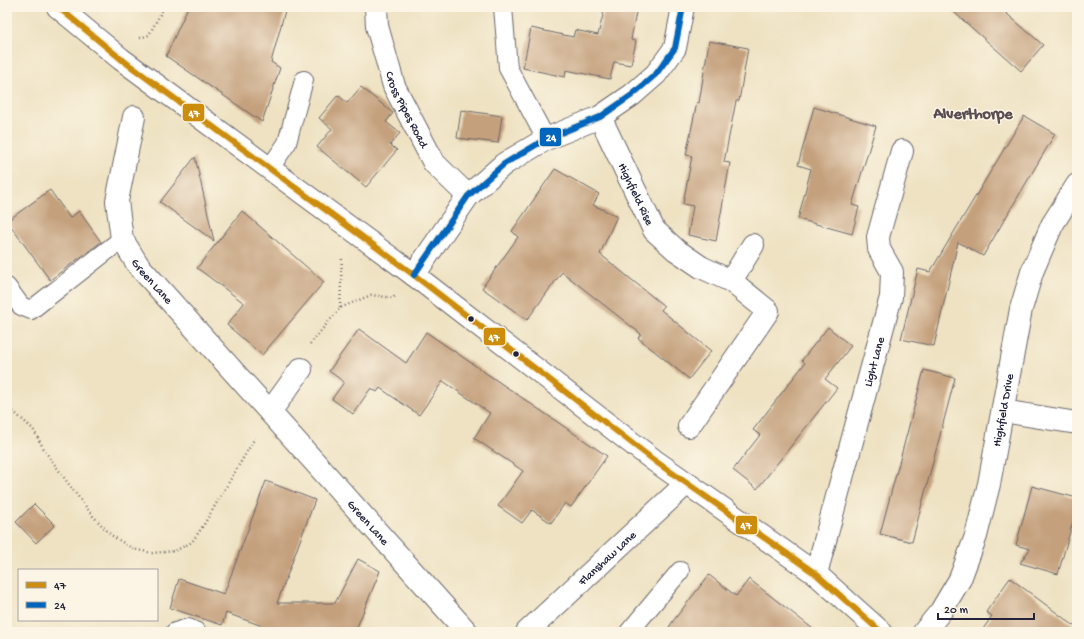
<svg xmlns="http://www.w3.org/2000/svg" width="1084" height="639" viewBox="0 0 1084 639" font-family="'Gochi Hand',sans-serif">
	<rect width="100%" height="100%" fill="#fcf5e5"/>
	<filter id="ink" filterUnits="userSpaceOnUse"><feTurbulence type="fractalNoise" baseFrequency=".025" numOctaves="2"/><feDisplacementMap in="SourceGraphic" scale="8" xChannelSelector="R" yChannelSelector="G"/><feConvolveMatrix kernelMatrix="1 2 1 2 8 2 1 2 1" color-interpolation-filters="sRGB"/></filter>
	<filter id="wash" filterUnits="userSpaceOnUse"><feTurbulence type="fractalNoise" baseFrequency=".012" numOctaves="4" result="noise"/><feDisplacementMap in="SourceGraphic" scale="16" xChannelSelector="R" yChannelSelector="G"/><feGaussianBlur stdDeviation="0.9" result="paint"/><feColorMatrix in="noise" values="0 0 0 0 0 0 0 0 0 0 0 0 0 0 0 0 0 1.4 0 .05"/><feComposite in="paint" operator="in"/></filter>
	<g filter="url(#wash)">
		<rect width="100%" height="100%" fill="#eee2c2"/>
		<g id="blocks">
			<g fill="#c4a07d">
				<path d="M188 7H286L271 62 280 68 262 122 166 56Z"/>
				<path d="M605 7H637L631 40 636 41 631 65 614 62 610 79 566 70 565 77 523 68 531 28 573 37 575 30 598 35Z"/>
				<path d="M948 7H999L1043 45 1021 71Z"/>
				<path d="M709 41 748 48 739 101H736L724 162 730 163 716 241 688 235 693 206 683 204 692 156 686 155 697 102 699 103Z"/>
				<path d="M361 87 393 113 386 122 400 133 390 145 397 150 366 187 317 147 332 129 319 118 338 95 347 103Z"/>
				<path d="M814 107 876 126 852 205 859 207 852 234 798 219 811 169 798 165Z"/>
				<path d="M461 110 502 116 498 143 457 138Z"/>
				<path d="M1024 116 1055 134 983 256 958 242 934 346 901 339 918 269 930 272Z"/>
				<path d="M195 157 214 241 160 202Z"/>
				<path d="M555 169 599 194 593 205 617 216 600 254 664 306 661 310 711 351 689 379 638 338 641 334 562 272 527 320 482 288 518 237 512 231Z"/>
				<path d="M50 190 70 218 79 211 101 242 50 280 7 221Z"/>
				<path d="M242 211 324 282 262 355 227 325 244 303 197 268Z"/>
				<path d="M828 327 851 346 825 379 837 388 757 489 733 470 760 435 753 430 805 363 802 360Z"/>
				<path d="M359 329 406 363 426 332 607 456 571 507 565 503 551 523 532 510 522 523 498 506 523 471 474 438 490 413 443 381 419 415 380 388 377 392 371 388 353 414 332 399 344 382 329 371Z"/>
				<path d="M924 370 955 378 912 542 880 534Z"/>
				<path d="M266 481 315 500 277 603H335L358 559 380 571 355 632H279L226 613 222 625 170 608 179 579 224 594Z"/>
				<path d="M1032 486 1077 498V507L1058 574 1020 563 1030 549 1016 545Z"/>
				<path d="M34 504 55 525 36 543 16 522Z"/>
				<path d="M709 575 736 596 749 579 817 632H666L673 621Z"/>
				<path d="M1010 578 1077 628V632H981L992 616 986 612Z"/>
			</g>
		</g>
	</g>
	<g filter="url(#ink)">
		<use href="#blocks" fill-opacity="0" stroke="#69656a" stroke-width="1"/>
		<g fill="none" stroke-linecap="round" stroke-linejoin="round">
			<defs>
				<g id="service">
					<path d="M503 7 508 68 546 139"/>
					<path d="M270 168 287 143 304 80"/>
					<path d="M7 287 21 306 31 310 122 239"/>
					<path d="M175 632 188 628 197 632"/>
					<path d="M629 632 680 571"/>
				</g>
				<g id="minor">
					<path id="s1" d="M376 7 377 26 394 86 434 163 468 196"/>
					<path id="s2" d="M134 117 117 201 122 239 138 265 467 632"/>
					<path id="s3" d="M600 117 654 230 676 250 701 267 731 281 768 311 689 426"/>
					<path d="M414 275 468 196 504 164 546 139 600 117 632 95 656 74 675 48 683 7"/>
					<path d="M731 281 753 245"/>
					<path d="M1003 411 1077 423"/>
					<path d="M270 412 301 369"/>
					<path id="s4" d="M816 574 891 297 892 272 879 249 878 237 902 151"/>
					<path id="s5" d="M924 632 941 611 960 579 976 536 989 484 1021 309 1032 272 1052 225 1077 185"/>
				</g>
				<g id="tertiary">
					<path d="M58 7 121 59 414 275 655 461 816 574 881 632"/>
					<path id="s6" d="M527 632 687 483"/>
				</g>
			</defs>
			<use href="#service" stroke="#69656a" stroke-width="20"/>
			<use href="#minor" stroke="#69656a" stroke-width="24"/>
			<use href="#tertiary" stroke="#69656a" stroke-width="24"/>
			<g stroke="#69656a" stroke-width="2.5" stroke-dasharray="1 3" stroke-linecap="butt">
				<path d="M140 38 149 35 164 7"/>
				<path d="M340 308 342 256"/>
				<path d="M310 344 340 308 371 295 393 298 395 296"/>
				<path d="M7 406 33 429 45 451 70 486 93 516 111 535 133 549 152 553 175 551 192 542 203 526 255 438"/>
			</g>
			<use href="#service" stroke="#fff" stroke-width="18"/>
			<use href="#minor" stroke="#fff" stroke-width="22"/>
			<use href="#tertiary" stroke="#fff" stroke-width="22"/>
			<defs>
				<path id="bus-1" d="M58 7 121 59 414 275 655 461 816 574 881 632"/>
				<path id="bus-2" d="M414 275 468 196 504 164 546 139 600 117 632 95 656 74 675 48 683 7"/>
			</defs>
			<use href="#bus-1" stroke="#fcf5e5" stroke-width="9"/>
			<use href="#bus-2" stroke="#fcf5e5" stroke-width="9"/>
			<use href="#bus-1" stroke="#cc8c0c" stroke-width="6"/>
			<use href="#bus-2" stroke="#0065bd" stroke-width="6"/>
		</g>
	</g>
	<g fill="#22223b" stroke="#fcf5e5" stroke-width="1.5">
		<circle cx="471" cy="319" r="3.5"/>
		<circle cx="516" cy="354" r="3.5"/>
	</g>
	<g text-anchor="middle" stroke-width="3" stroke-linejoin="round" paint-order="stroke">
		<g font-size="12" fill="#22223b" stroke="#fcf5e5">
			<text dy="4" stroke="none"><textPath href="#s1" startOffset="108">Cross Pipes Road</textPath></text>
			<text dy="4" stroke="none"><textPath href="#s3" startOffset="85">Highfield Rise</textPath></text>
			<text dy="4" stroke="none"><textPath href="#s2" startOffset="176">Green Lane</textPath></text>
			<text dy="4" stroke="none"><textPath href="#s4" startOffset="220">Light Lane</textPath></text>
			<text dy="4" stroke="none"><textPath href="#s5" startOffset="239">Highfield Drive</textPath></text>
			<text dy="4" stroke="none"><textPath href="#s2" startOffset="500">Green Lane</textPath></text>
			<text dy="4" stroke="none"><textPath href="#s6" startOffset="109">Flanshaw Lane</textPath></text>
		</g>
		<g font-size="16" font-weight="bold" fill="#5b4e52" stroke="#fcf5e5">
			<text x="973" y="118">Alverthorpe</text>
		</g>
	</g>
	<g stroke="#fcf5e5" stroke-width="1.5">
		<rect x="182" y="103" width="23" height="19" rx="4" fill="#cc8c0c"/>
		<rect x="539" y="127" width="23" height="20" rx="4" fill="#0065bd"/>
		<rect x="483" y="327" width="23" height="19" rx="4" fill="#cc8c0c"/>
		<rect x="735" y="515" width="23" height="20" rx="4" fill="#cc8c0c"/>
	</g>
	<g font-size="11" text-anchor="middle" font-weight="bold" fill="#fff">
		<text x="194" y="117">47</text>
		<text x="551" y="141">24</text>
		<text x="494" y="341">47</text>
		<text x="746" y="529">47</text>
	</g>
	<rect width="1084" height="639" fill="none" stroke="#fcf5e5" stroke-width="24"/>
	<rect x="18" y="569" width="140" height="52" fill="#fcf5e5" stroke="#a5a1a1"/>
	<rect x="26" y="582" width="20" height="6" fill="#cc8c0c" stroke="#a5a1a1"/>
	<text x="54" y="589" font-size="12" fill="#22223b">47</text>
	<rect x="26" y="602" width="20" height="6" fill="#0065bd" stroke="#a5a1a1"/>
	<text x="54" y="609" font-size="12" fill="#22223b">24</text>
	<path d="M938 613v6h96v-6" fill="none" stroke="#22223b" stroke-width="2"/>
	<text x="944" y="613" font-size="12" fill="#22223b" stroke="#fcf5e5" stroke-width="3" paint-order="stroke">20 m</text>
</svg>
